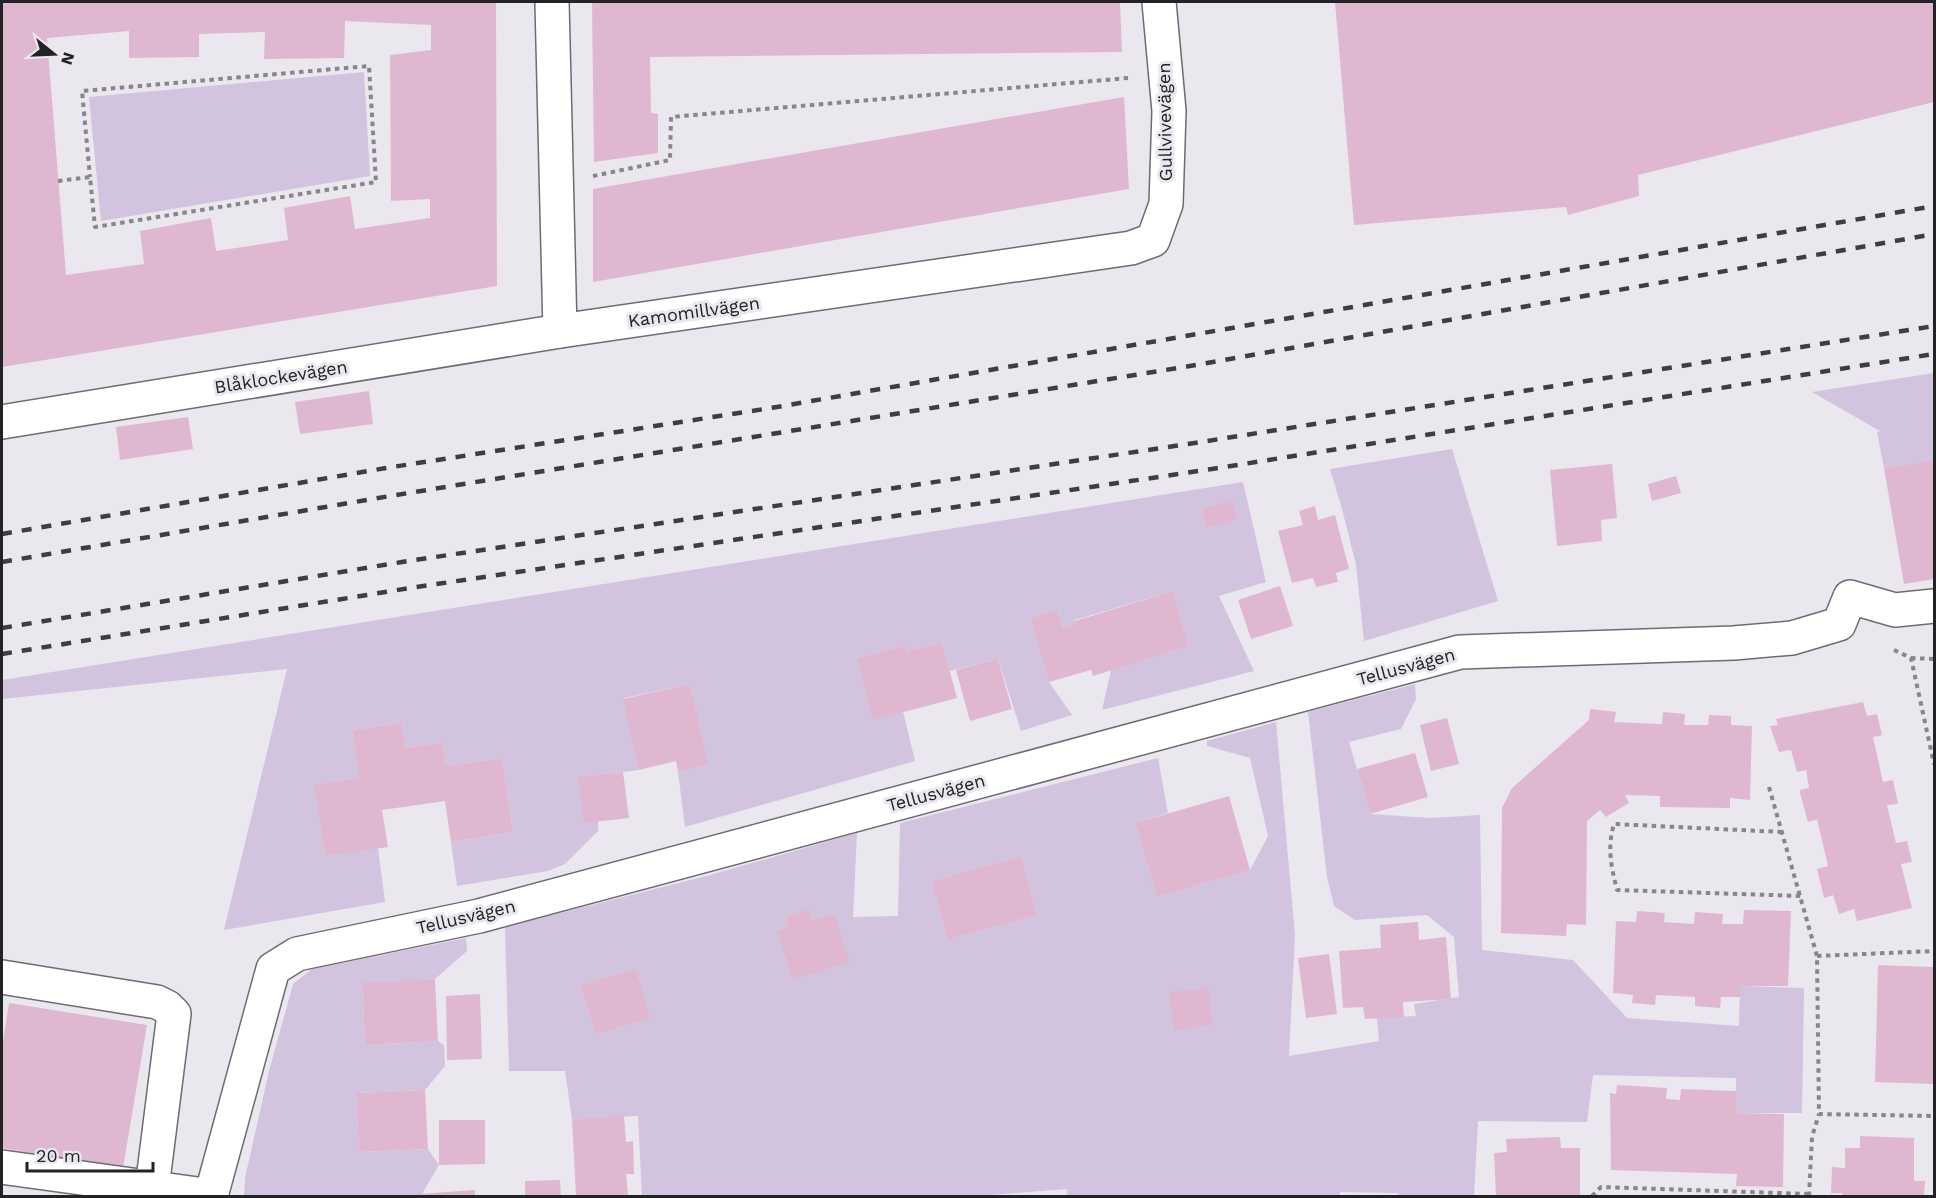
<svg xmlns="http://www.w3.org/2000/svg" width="1936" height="1198" viewBox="0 0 1936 1198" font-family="'Work Sans',sans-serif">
	<rect width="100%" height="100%" fill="#ebe7ef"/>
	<g fill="#d2c3df" fill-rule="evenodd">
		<path d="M364 72 370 176 101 221 89 97Z"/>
		<path d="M1934 373V460L1884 468 1877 432 1880 431 1812 392Z"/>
		<path d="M1452 449 1498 601 1364 641 1356 565 1342 509 1330 469Z"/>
		<path d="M1243 482 1266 582 1219 596 1254 671 1102 710 1111 670 1189 646 1173 591 1075 620 1076 624 1063 628 1057 610 1030 618 1049 682 1072 715 1021 731 998 659 950 671 942 642 907 651 905 645 857 658 873 719 903 712 915 761 685 827 678 772 707 765 690 684 624 698 639 770 579 777 598 821V831L565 864 548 871 457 886 451 842 513 832 502 758 446 766 442 742 406 748 402 723 352 730 359 778 315 784 325 856 378 848 385 902 224 930 287 669 2 699V680ZM1233 501 1238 519 1206 528 1201 509Z"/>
		<path d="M1415 684 1416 699 1401 729 1349 742 1370 814 1431 818 1480 815 1482 950 1573 960 1627 1018 1739 1026 1740 986 1804 988 1802 1113H1736V1078L1593 1075 1587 1122 1478 1121 1474 1196H1399L1398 1193 1341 1192 1338 1196H1067V1189L978 1196H642L638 1116 572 1119 565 1071H509L505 927 710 875 857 833 853 917 898 916 900 823 1158 758 1168 813 1135 823 1157 897 1250 870 1268 836 1250 758 1207 746V741L1276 722 1295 935 1289 1056 1379 1041 1377 1018 1416 1016 1414 1004 1459 997 1454 937 1427 915 1355 920 1334 906 1327 877 1308 712ZM1021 856 1037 915 948 940 931 881ZM810 910 812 920 834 913 792 980 777 931 788 927 785 917ZM636 968 651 1018 596 1035 580 985Z"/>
		<path d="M466 938 467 951 435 979 362 984 365 1045 438 1041 444 1045 445 1066 425 1090 356 1093 359 1152 428 1149 439 1165 422 1194 391 1196H244L245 1178 269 1071 293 984 312 969Z"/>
	</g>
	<g fill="#e0b7d0" fill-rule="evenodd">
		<path d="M2 2H496L497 286 2 367ZM345 21 431 25V50L390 55 391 201 430 199V218L355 229 350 196 284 208 288 240 216 251 211 218 140 231 144 264 66 275 47 38 129 31V58L199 57V34L265 32 264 59 344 58Z"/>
		<path d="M592 2H1120L1122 52 650 57 651 113 658 114V153L594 162Z"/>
		<path d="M1335 2H1934V102L1638 175 1639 196 1568 215 1566 207 1354 225Z"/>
		<path d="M1124 97 1129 189 593 282V189Z"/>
		<path d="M369 391 373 424 300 434 295 402Z"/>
		<path d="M188 417 193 449 120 460 116 427Z"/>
		<path d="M1934 460V579L1904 584 1884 468Z"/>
		<path d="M1612 464 1617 518 1601 520 1602 541 1557 546 1550 470Z"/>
		<path d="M1676 476 1681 493 1652 501 1648 484Z"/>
		<path d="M1233 500 1238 519 1206 528 1201 509Z"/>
		<path d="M1315 506 1318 520 1335 515 1349 569 1336 573 1338 582 1316 587 1313 578 1292 583 1278 531 1303 525 1299 511Z"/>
		<path d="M1280 586 1293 626 1251 639 1238 600Z"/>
		<path d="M1173 591 1189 646 1093 676 1091 670 1049 682 1030 618 1057 610 1063 628 1076 624 1075 621Z"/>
		<path d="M942 642 957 698 873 720 857 658 905 645 907 651Z"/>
		<path d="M998 659 1012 709 970 721 956 670Z"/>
		<path d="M690 684 708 765 678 772 676 761 639 770 623 699Z"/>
		<path d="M1863 702 1867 716 1877 714 1882 735 1873 737 1883 782 1893 780 1898 804 1887 805 1896 843 1907 841 1912 862 1901 864 1912 908 1857 921 1854 909 1839 914 1833 895 1824 898 1817 869 1828 866 1817 819 1808 822 1800 793V790L1809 788 1806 770 1797 772 1791 750 1779 752 1770 726 1778 725 1776 719Z"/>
		<path d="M1590 709 1616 712 1614 722 1662 724 1663 712 1685 714 1684 725H1708L1709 715 1731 716V725L1752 726 1750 800 1730 798V808L1660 807V796L1625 795 1629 803 1606 817 1600 810 1587 821 1586 925 1567 924 1566 936 1501 933 1502 808 1512 788 1589 720Z"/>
		<path d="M1447 718 1459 764 1431 771 1420 725Z"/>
		<path d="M402 723 406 748 442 742 446 766 502 758 513 832 451 842 445 801 382 810 388 847 325 856 314 784 359 778 352 730Z"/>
		<path d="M1415 753 1428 797 1370 814 1357 769Z"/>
		<path d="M623 772 629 818 584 823 578 777Z"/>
		<path d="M1229 796 1250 870 1157 897 1135 823Z"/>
		<path d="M1021 856 1037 915 948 940 931 881Z"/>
		<path d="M810 909 812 920 834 913 849 962 792 980 777 931 788 927 785 917Z"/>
		<path d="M1744 910 1791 911 1788 986H1740V997H1721L1720 1008 1695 1006V997L1656 995 1655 1005 1632 1003 1633 995 1613 993 1616 921 1636 922 1637 911 1665 913 1664 922 1694 924 1695 912 1723 914 1722 924H1743Z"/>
		<path d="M1418 922 1419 940 1446 937 1451 999 1403 1002 1404 1017 1365 1019 1363 1007 1343 1008 1339 951 1381 948 1380 925Z"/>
		<path d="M1329 954 1337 1014 1306 1018 1298 958Z"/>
		<path d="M1878 965 1934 967V1084L1875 1082Z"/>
		<path d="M636 968 651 1018 596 1035 580 985Z"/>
		<path d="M435 979 438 1041 365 1045 362 983Z"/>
		<path d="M1208 988 1212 1025 1174 1030 1169 992Z"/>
		<path d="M480 994 482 1059 447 1060 446 996Z"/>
		<path d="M9 1003 147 1025 123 1168 2 1148V1048Z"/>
		<path d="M1617 1085 1667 1088 1666 1099 1680 1100 1681 1089 1736 1091V1113L1784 1114 1783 1187 1736 1186 1737 1174 1611 1170 1610 1093 1616 1094Z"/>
		<path d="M425 1090 428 1149 359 1152 356 1093Z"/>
		<path d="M624 1116 626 1142 633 1141 634 1174H626L628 1196H576L572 1119Z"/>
		<path d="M439 1120H485V1164L439 1165Z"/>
		<path d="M1860 1136 1914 1138V1181H1925L1924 1196H1842V1193H1831L1832 1167 1845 1168V1148H1860Z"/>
		<path d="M1560 1137 1561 1148H1580V1196H1496L1494 1153 1507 1152 1506 1139Z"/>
		<path d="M560 1180 561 1196H525V1181Z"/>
		<path d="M475 1190V1196H404V1195Z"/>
	</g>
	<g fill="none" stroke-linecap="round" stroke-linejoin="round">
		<defs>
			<g id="minor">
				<path d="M552 2 560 331"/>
				<path d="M2 422 560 331 1131 248 1153 240 1166 204 1169 111 1159 2"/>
				<path d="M2 977 157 1002 167 1007 174 1014 152 1188"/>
				<path d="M2 1167 212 1196"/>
				<path d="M211 1196 273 969 297 954 479 916 1460 652 1734 643 1792 638 1839 624 1850 597 1895 610 1934 606"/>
			</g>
		</defs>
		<use href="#minor" stroke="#6f6b72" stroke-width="36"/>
		<g stroke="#88858b" stroke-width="4" stroke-dasharray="4.5 4.5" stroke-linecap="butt">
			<path d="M593 176 670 160 671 117 1128 78"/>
			<path d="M58 181 90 177 95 227 376 182 369 66 82 91 90 177"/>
			<path d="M1894 650 1911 658 1934 764"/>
			<path d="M1911 658 1934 659"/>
			<path d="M1769 787 1817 956 1819 1114 1934 1116"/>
			<path d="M1782 832 1614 824C1607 847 1611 866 1617 890L1801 896"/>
			<path d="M1817 956 1934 951"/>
			<path d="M1592 1196 1601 1187 1809 1194"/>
			<path d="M1809 1196 1812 1137 1819 1114"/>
		</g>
		<use href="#minor" stroke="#fff" stroke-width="33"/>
		<g stroke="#3e3d41" stroke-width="4.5" stroke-dasharray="10 10" stroke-linecap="butt">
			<path d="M2 534 386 468 777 407 1934 206"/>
			<path d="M2 562 390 496 1190 366 1934 234"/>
			<path d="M2 628 402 562 1201 442 1934 326"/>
			<path d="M2 654 410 588 1212 469 1934 354"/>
		</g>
	</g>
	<g text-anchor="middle" stroke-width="6" stroke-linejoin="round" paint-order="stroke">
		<g font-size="18" fill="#232225" stroke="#ebe7ef">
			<text transform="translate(1165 122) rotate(-91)" y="6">Gullvivevägen</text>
			<text transform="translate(694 312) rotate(-8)" y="6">Kamomillvägen</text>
			<text transform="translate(281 377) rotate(-9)" y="6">Blåklockevägen</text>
			<text transform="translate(1406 667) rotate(-15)" y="6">Tellusvägen</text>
			<text transform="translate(936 793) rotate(-15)" y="6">Tellusvägen</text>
			<text transform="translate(466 917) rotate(-13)" y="6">Tellusvägen</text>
		</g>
	</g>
	<rect width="1936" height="1198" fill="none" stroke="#232225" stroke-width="6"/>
	<g transform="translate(54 54) rotate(108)" stroke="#ebe7ef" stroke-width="4.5" paint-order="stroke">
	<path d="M0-4.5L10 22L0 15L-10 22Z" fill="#232225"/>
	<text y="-9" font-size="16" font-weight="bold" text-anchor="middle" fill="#232225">N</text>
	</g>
	<path d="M27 1162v9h126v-9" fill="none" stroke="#232225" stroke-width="3"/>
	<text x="36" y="1162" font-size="18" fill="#232225" stroke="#ebe7ef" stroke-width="4.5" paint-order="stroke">20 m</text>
</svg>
